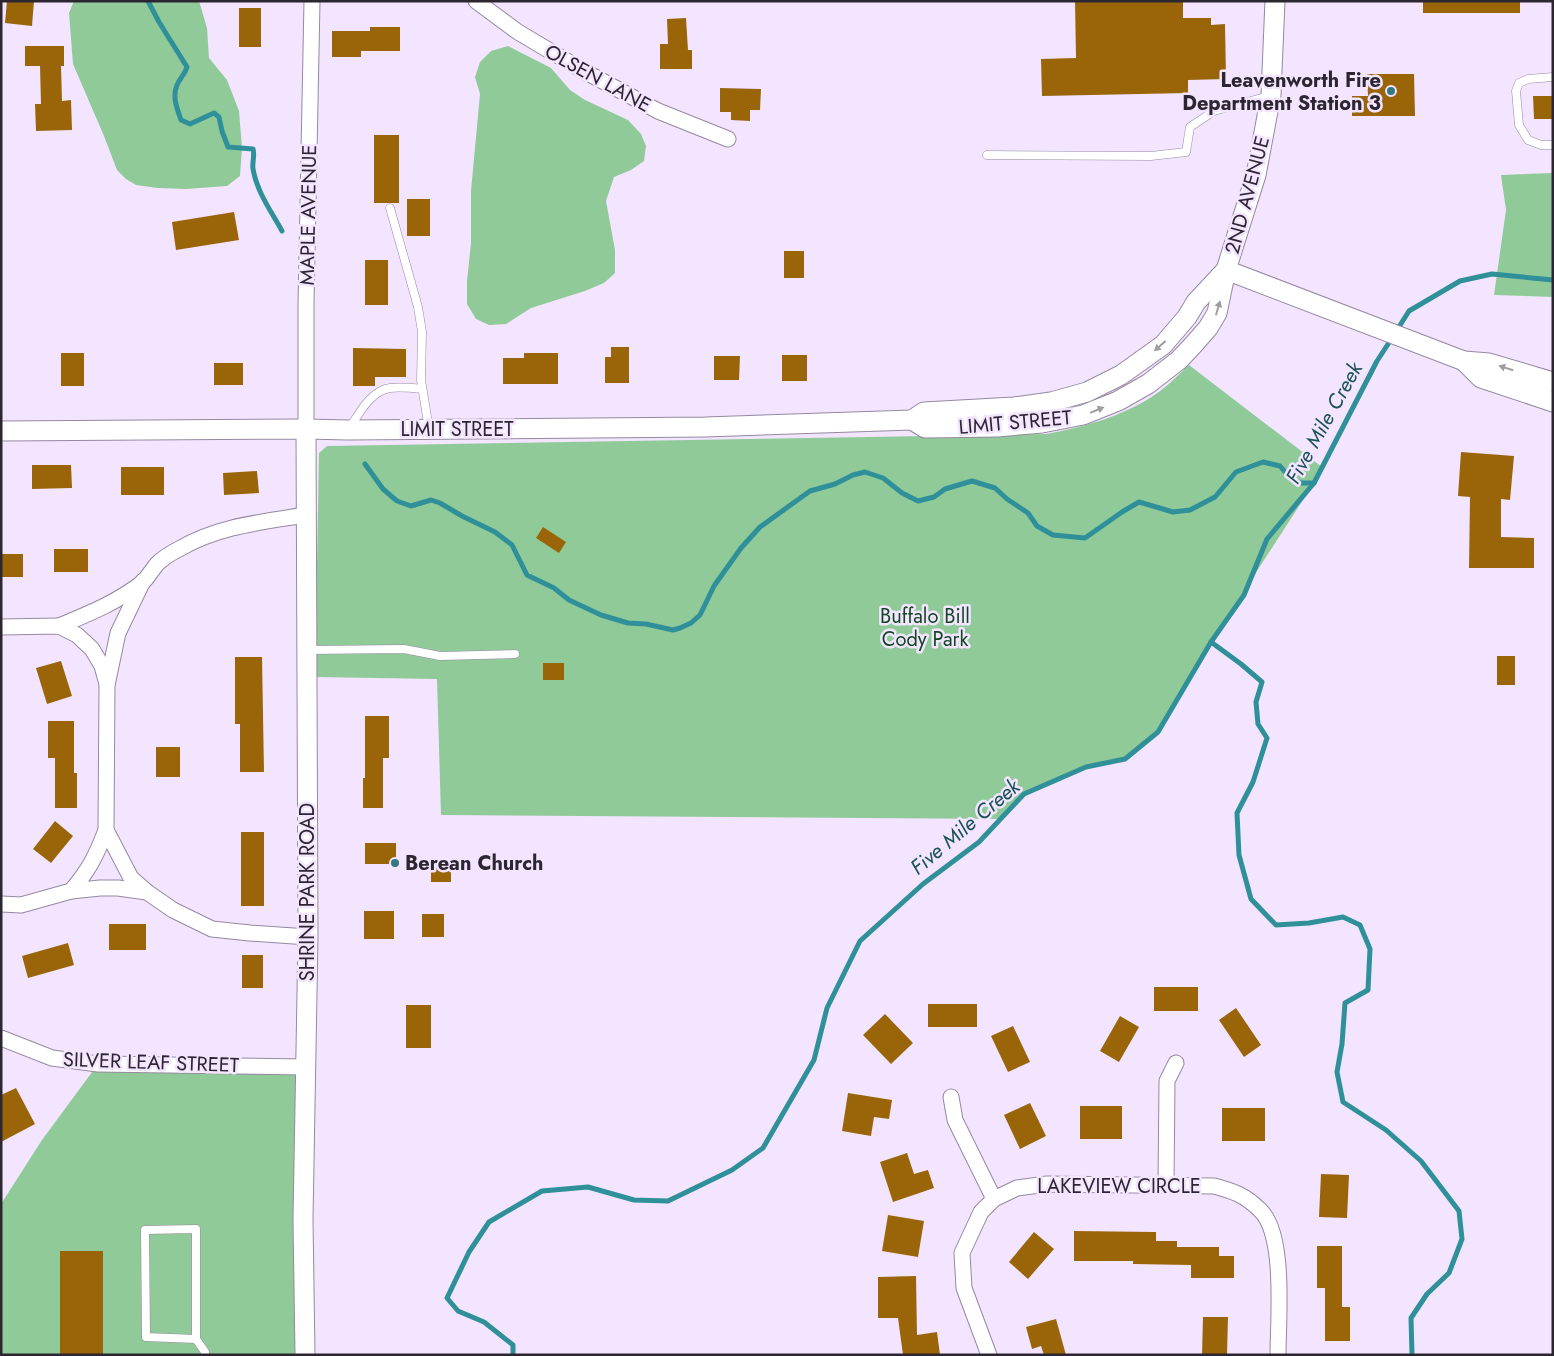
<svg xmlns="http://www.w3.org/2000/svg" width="1554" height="1356" viewBox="0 0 1554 1356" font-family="Jost,sans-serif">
	<rect width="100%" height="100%" fill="#f3e5ff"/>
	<g fill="#90ca99">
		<path d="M74 1H199L207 28 209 58 227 80 239 111 242 148 240 176 227 186 186 189 158 188 136 185 126 179 117 170 104 136 73 64 69 13Z"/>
		<path d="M508 46 551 68 570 90 585 100 628 120 641 134 646 146 644 161 631 170 614 177 606 201 615 250V273L604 283 585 291 531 308 506 324 489 325 476 319 467 304V281L471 243V191L480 94 475 77 480 62 491 51Z"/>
		<path d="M1553 173V297L1494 295 1506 210 1501 175Z"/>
		<path d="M1189 365 1322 467 1314 483 1211 642 1158 732 1125 759 1086 767 1024 794 1001 819 441 815 437 679 315 677 319 453 327 446 1046 434C1084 427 1124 416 1156 394 1168 386 1178 375 1189 365Z"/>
		<path d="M98 1064 305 1067V1355H1V1204L42 1140Z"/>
	</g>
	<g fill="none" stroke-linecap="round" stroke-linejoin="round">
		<g stroke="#30909a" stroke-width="5">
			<path d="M148 1 159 22 187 67C185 74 180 78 177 85 172 97 177 108 181 120L190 124 214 113 219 117 222 131 228 147 253 149C255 156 252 162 253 169 257 192 271 211 282 231"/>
			<path d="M1397 330 1409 311 1460 281 1492 274 1553 280"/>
			<path d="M365 464 383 489 397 501 411 506 431 500 440 503 462 516 495 532 512 545 527 575 554 588 569 600 601 615 628 623 646 624 673 630 680 628 691 623 700 615 714 586 741 548 760 527 810 491 835 484 853 475 865 472 883 478 902 493 918 501 934 497 945 489 972 481 995 488 1007 499 1028 513 1037 526 1053 535 1085 538 1122 512 1139 502 1173 512 1190 510 1215 497 1236 472 1263 462 1280 466 1291 479 1301 483H1314"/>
			<path d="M1211 642 1241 664 1262 682 1256 702 1258 724 1267 738 1253 782 1237 813 1239 855 1251 899 1276 925 1309 923 1343 917 1360 925 1370 949 1368 990 1345 1003 1342 1044 1337 1072 1343 1102 1386 1130 1421 1161 1459 1211 1462 1239 1449 1273 1427 1294 1411 1318 1412 1355"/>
			<path d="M513 1355V1345L484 1322 458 1311 447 1298 469 1252 489 1222 542 1191 588 1187 634 1200 668 1201 732 1170 763 1148 814 1060 827 1008 860 941 923 884 979 842 1024 794 1086 767 1125 759 1158 732 1211 642 1244 595 1267 539 1314 483 1377 361 1392 338"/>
		</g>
	</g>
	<g fill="#9a6509">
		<path d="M7 1H34L32 26 5 23Z"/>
		<path d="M1075 1H1183V18H1211V25L1225 24 1226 79 1188 80V93L1042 96 1041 59 1076 58Z"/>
		<rect x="1423" y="1" width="97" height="12"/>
		<rect x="239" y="8" width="22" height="39"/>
		<path d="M686 18 688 50H692V69H660V44H668L667 19Z"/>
		<path d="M370 27H400V51H361V57H332V31H370Z"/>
		<path d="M25 46H64V66H61L62 101 71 100 72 130 36 131 35 104H41L40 66H25Z"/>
		<path d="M1367 74H1414L1415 116H1352V96H1368Z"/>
		<path d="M720 88 761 89 760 110H750V121L731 120V112H720Z"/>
		<path d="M1533 96H1553V119H1534Z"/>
		<rect x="374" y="135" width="25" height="68"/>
		<rect x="407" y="199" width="23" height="37"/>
		<path d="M234 212 239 240 176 250 172 222Z"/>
		<rect x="784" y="251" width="20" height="27"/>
		<rect x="365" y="260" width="23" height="45"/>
		<path d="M611 347H629V383H605V357H611Z"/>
		<path d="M353 348 406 349V377H375V386H353Z"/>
		<rect x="61" y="353" width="23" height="33"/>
		<path d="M524 353H558V384H503V358H524Z"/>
		<rect x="782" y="355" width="25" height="26"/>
		<path d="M714 356H740L739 380H714Z"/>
		<rect x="214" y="363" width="29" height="22"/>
		<path d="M1461 452 1514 456 1510 500 1501 499V537L1534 538V568H1469L1470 497 1458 496Z"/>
		<path d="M32 465H71L72 488 32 489Z"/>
		<rect x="121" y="467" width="43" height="28"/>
		<path d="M257 471 259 493 224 495 223 473Z"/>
		<path d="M543 527 566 542 559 553 536 538Z"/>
		<rect x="54" y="549" width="34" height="23"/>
		<rect x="1" y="554" width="22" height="23"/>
		<rect x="1497" y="656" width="18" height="29"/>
		<path d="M235 657H262L264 772H240V724H235Z"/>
		<path d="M61 661 72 696 47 704 36 668Z"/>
		<rect x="543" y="663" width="21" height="17"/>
		<path d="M365 716H389V758H383V808H363V778H365Z"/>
		<path d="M48 721H74V773H77V808H55V758H48Z"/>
		<rect x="156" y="747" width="24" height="30"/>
		<path d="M55 821 73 836 51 863 33 849Z"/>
		<rect x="241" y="832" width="23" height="74"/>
		<rect x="365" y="843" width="31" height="21"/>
		<rect x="431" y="866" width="20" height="16"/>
		<rect x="364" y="911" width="30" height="28"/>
		<rect x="422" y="914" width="22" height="23"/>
		<rect x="109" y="924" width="37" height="26"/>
		<path d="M68 943 74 965 28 978 22 956Z"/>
		<rect x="242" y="955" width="21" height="33"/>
		<rect x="1154" y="987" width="44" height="24"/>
		<rect x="928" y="1004" width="49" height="23"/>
		<rect x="406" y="1005" width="25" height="43"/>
		<path d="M1236 1008 1261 1045 1244 1057 1219 1020Z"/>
		<path d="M885 1014 913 1043 891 1064 863 1035Z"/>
		<path d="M1120 1016 1139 1027 1119 1062 1100 1051Z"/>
		<path d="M1013 1026 1030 1062 1008 1072 991 1036Z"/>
		<path d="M16 1088 35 1124 1 1142V1095Z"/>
		<path d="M848 1093 892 1100 889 1119 874 1117 871 1136 842 1131Z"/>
		<path d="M1030 1103 1046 1136 1020 1149 1004 1115Z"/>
		<rect x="1080" y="1106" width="42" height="33"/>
		<rect x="1222" y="1108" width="43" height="33"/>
		<path d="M907 1153 914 1174 928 1170 934 1188 893 1202 880 1162Z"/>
		<path d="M1321 1174 1349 1175 1347 1218 1319 1217Z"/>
		<path d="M888 1215 924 1221 918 1257 882 1251Z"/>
		<path d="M1074 1231 1156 1232V1241H1177V1247H1219V1256H1234V1278H1191V1265L1133 1264V1261H1074Z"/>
		<path d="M1034 1232 1054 1249 1028 1279 1009 1262Z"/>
		<path d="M1317 1246H1342V1307H1350V1341H1325V1288H1317Z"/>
		<rect x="60" y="1251" width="43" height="104"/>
		<path d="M916 1276 917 1335 937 1332 940 1355H903L898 1318H878V1277Z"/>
		<path d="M1203 1317H1228L1227 1355H1202Z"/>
		<path d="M1056 1319 1066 1355H1044L1041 1346 1032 1349 1026 1327Z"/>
	</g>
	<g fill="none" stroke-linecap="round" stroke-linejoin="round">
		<defs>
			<g id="service">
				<path d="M1553 77 1528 79 1519 83 1516 91 1519 125 1528 140 1541 145H1553"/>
				<path d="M987 155 1151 156 1186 152 1190 127 1214 111 1269 96"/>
				<path d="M390 208 418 307 422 332 421 380 429 429"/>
				<path d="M349 429C359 414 370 391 390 388 400 387 412 388 422 389"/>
				<path d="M307 650 404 649 440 656 515 654"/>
				<path d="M196 1339 146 1337 145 1230 196 1229V1339L205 1352V1355"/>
			</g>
			<g id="minor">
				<path d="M476 1 518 32 582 70 658 111 728 139"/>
				<path d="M306 429V305L312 1"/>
				<path d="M143 581 118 633 107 685 106 830 131 878 147 892 173 910 212 929 250 933 308 937"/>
				<path d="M59 626C88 614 118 602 143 582 148 577 152 570 157 564 163 558 171 553 179 549 218 526 262 522 306 515"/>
				<path d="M1 627 59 626 77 635 92 649 102 666 107 684"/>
				<path d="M71 891C89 870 96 856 106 830"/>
				<path d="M1 904 21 905 71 891 100 888H118L147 892"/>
				<path d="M1 1038 52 1058 98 1064 305 1067"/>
				<path d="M951 1097 955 1120 994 1199"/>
				<path d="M1166 1186 1167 1081 1176 1063"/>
				<path d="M989 1355 964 1288 962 1253 981 1212 994 1199 1017 1188 1047 1184 1214 1186C1233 1191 1245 1195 1260 1210 1286 1234 1278 1320 1278 1355"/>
			</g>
			<g id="tertiary">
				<path d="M1226 270 1464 361"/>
				<path d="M1553 382 1489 363 1464 361 1481 378 1553 402"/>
				<path d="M912 420 924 412 1014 407 1051 402 1087 392 1121 375 1163 345 1187 317 1196 302 1225 271"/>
				<path d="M1 431 306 429 348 430 705 427 912 420 925 428 997 427 1042 423 1083 415 1118 401 1148 384 1179 360 1194 344 1208 328 1217 313 1226 270 1256 175 1271 95 1275 1"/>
				<path d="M305 1355 303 1219 308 937 306 429"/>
			</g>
		</defs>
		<use href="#service" stroke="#9588a0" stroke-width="9"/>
		<use href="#minor" stroke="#9588a0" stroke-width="17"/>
		<use href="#tertiary" stroke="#9588a0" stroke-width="21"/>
		<use href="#service" stroke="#fff" stroke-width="8"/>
		<use href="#minor" stroke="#fff" stroke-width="15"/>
		<use href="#tertiary" stroke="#fff" stroke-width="19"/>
	</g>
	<defs><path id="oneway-solid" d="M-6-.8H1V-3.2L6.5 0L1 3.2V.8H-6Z" transform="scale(1.25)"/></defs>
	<g fill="#a09da2">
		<use href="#oneway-solid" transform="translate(1218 308) rotate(-74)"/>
		<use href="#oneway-solid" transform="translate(1160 346) rotate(139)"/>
		<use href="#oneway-solid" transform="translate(1506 368) rotate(-163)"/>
		<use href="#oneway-solid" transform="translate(1097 410) rotate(-22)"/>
	</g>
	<g fill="#327984" stroke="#f3e5ff" stroke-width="2">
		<circle cx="1391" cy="91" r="5"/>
		<circle cx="395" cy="863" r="5"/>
	</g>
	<g text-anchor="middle" stroke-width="5" stroke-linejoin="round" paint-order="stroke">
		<g font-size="20" fill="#2c2630" stroke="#f3e5ff">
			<text transform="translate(598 78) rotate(29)" y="7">OLSEN LANE</text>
			<text transform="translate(1247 195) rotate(-75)" y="7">2ND AVENUE</text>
			<text transform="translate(308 215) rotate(-89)" y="7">MAPLE AVENUE</text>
			<text transform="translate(1015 422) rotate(-5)" y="7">LIMIT STREET</text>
			<text x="457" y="436">LIMIT STREET</text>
			<text transform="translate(307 892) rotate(-90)" y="7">SHRINE PARK ROAD</text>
			<text transform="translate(151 1062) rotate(2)" y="7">SILVER LEAF STREET</text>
			<text x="1119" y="1193">LAKEVIEW CIRCLE</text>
		</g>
		<g font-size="20" font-weight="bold" fill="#2c2630" stroke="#f3e5ff" text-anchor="end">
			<text x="1381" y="87">Leavenworth Fire<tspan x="1381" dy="23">Department Station 3</tspan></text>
			<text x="405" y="870" text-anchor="start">Berean Church</text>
		</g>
		<g font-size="20" fill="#10461f" stroke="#f3e5ff">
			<text x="925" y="623">Buffalo Bill<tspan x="925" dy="23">Cody Park</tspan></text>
		</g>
		<g font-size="21" font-style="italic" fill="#1a5357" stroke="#f3e5ff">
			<text transform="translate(1324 423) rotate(-61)" y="7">Five Mile Creek</text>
			<text transform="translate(965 827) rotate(-40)" y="7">Five Mile Creek</text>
		</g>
	</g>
	<rect width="1554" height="1356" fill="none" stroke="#2c2630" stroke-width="5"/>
</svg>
